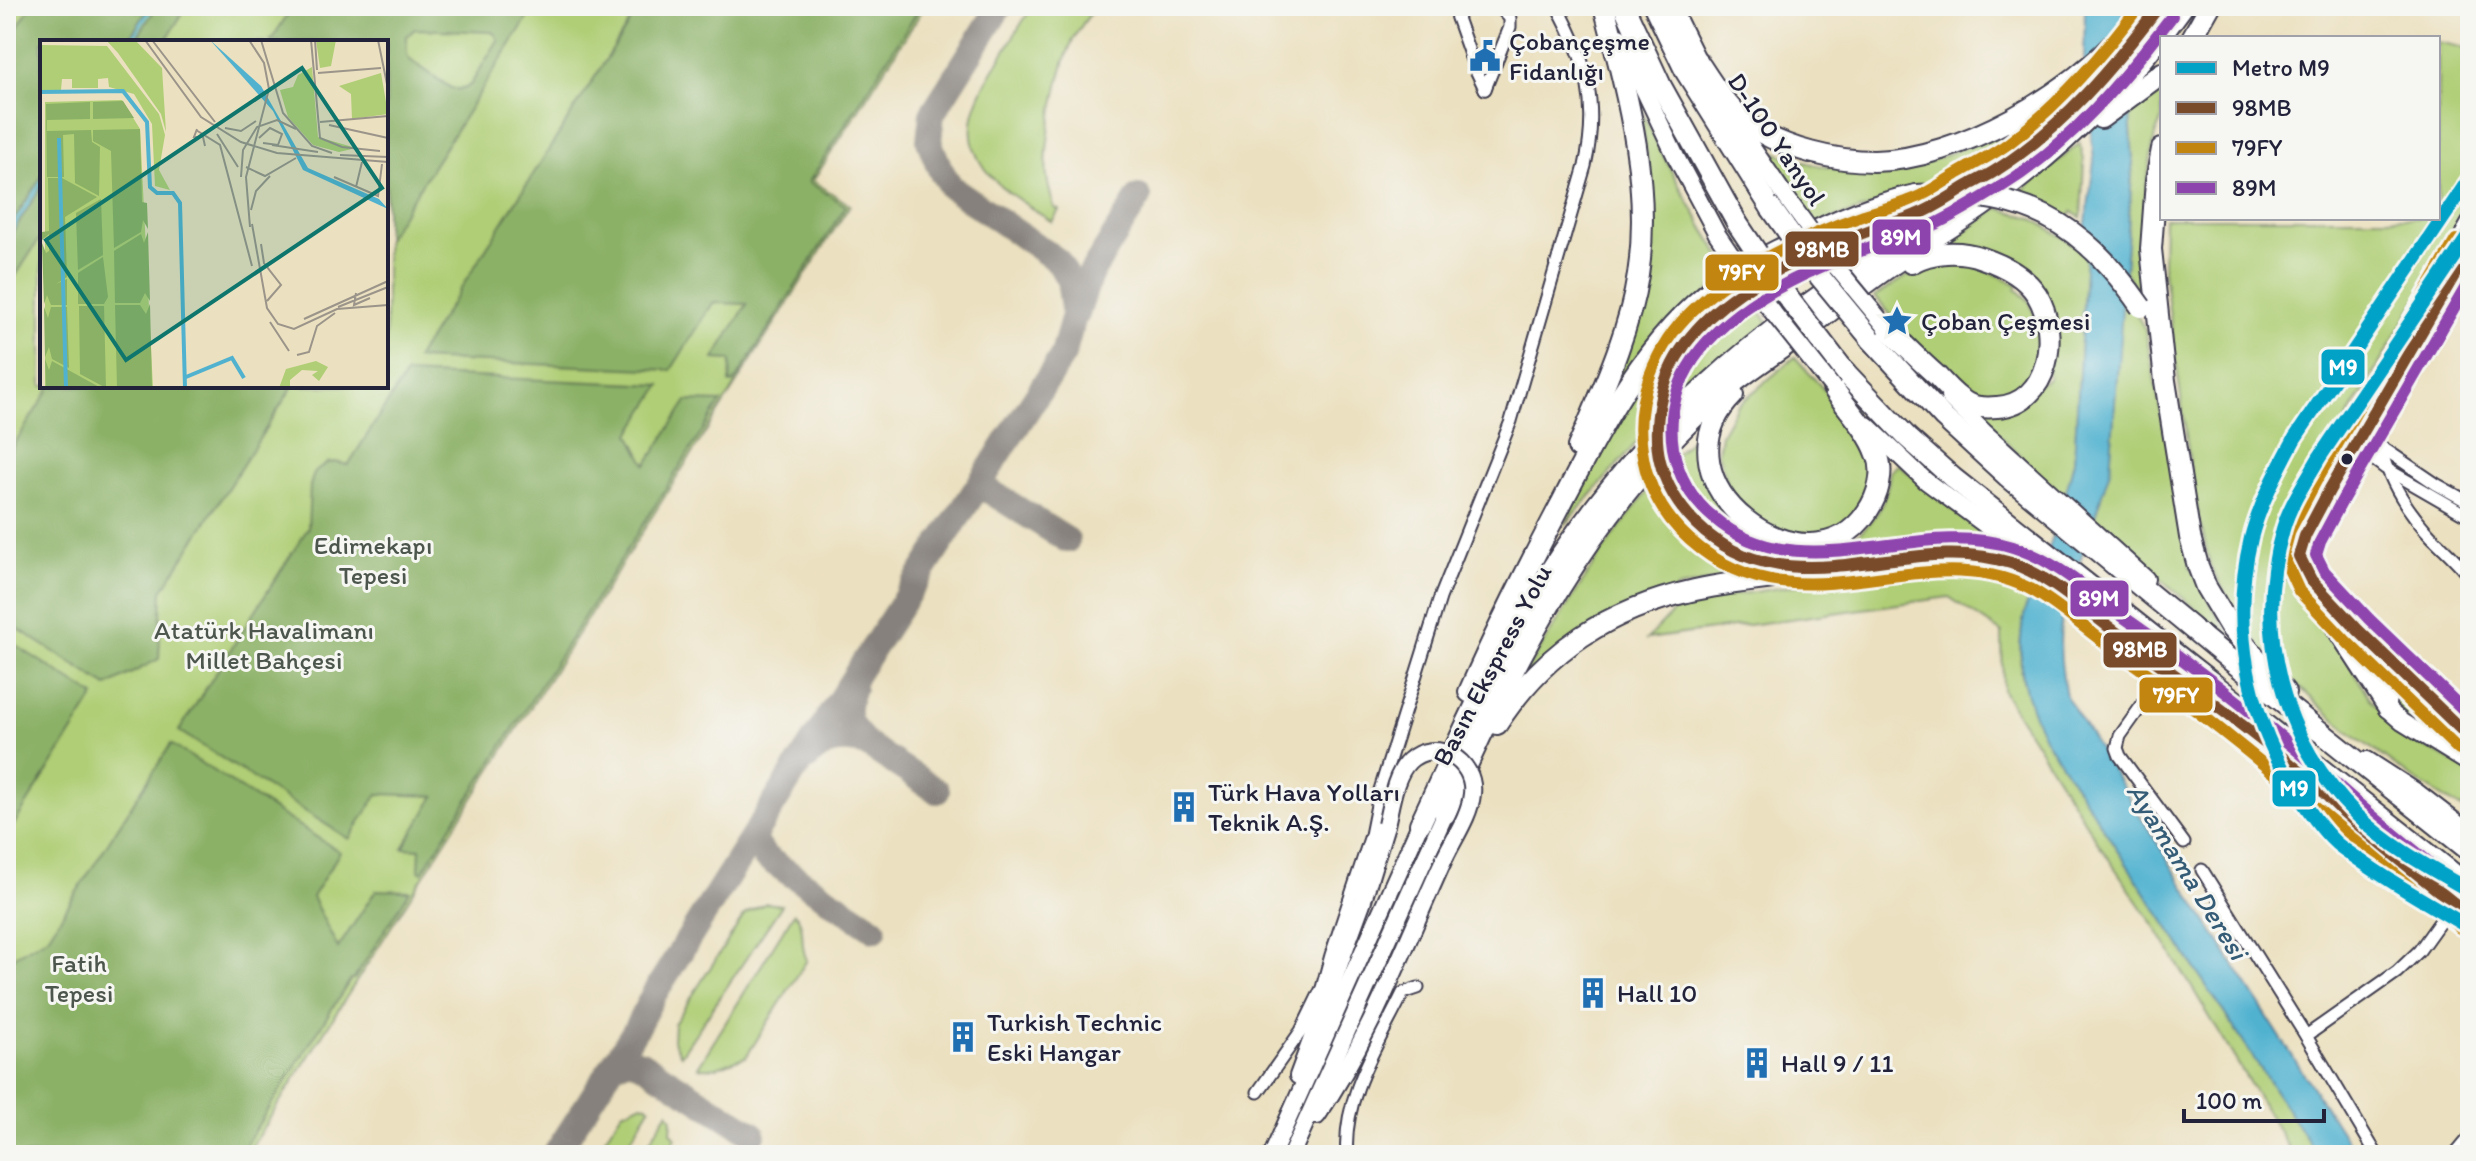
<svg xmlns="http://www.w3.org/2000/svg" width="2476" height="1161" viewBox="0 0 2476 1161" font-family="Itim,sans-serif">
	<rect width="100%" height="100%" fill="#f6f6f2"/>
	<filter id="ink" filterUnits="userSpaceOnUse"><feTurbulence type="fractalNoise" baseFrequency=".0125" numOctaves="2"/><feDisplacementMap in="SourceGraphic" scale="16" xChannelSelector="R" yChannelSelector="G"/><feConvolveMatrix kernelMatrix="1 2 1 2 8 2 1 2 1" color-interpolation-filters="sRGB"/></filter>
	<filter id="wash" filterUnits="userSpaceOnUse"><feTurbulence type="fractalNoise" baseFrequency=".006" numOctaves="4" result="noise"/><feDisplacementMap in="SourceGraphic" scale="32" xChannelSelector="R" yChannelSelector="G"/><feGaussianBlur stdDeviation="1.8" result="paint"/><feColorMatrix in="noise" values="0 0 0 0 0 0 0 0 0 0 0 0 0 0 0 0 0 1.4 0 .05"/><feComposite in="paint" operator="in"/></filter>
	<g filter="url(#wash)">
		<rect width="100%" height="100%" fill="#ebe0bf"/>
		<g fill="#afce75" stroke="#687858" stroke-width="2" fill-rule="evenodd">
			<path d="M6 6H925L813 181 850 205 246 1155H6ZM42 42H386V386H42Z"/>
			<path d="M1033 6H1097C1087 17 1079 28 1072 42 1059 69 1043 148 1047 177 1048 188 1052 198 1054 208L1059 210 1052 222C1029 206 1001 191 984 168 957 130 979 93 1000 59 1011 41 1021 23 1033 6Z"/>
			<path d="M2438 42 2470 49V209L2279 535 2275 553 2279 567 2335 639 2370 699 2394 726 2415 742 2470 771V795L2462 809 2409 776 2348 731 2269 660 2233 607 2210 565 2194 494 2171 323 2163 264 2164 218H2438Z"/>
			<path d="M2162 80V119L2155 134 2146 187 2141 243 2149 306 2125 272 2133 161 2130 110Z"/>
			<path d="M1640 108C1666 164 1695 217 1729 269L1605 404 1650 237 1652 193Z"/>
			<path d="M2016 125 1998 157 1960 184 1938 186 1816 224 1757 144C1806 169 1865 178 1919 164 1952 155 1984 138 2016 125Z"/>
			<path d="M2080 143 2084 160 2081 218 2072 212 2068 218 2057 211 2020 193Z"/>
			<path d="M1998 208 2032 218 2086 252 2074 461 2065 498 1978 415 2049 379 2034 280 1946 245Z"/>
			<path d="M1949 262C1975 264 1995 273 2018 285L2016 289 2030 302 2038 326 2039 363 2021 393 1976 403 1913 342 1875 296 1923 267Z"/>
			<path d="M2123 292 2145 329 2190 567 2231 639 2093 521 2110 469Z"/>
			<path d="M1747 295 1768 322 1665 417C1678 358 1704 335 1747 295Z"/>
			<path d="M1667 349 1669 351 1659 370 1652 391 1645 433 1565 525C1594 462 1621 402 1667 349Z"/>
			<path d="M1795 357 1858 428 1871 452 1873 485 1857 516 1822 536 1783 532 1762 522 1731 494 1718 453 1721 434 1737 406Z"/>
			<path d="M1696 435 1698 439C1696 476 1714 515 1748 531 1757 535 1769 535 1779 536 1801 538 1824 540 1847 542 1874 525 1887 504 1890 471L1898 464 1998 545V551L1963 544 1843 558 1812 560 1776 557 1747 548 1708 524 1679 488 1669 460Z"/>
			<path d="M1654 482C1659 491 1663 502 1669 510 1691 543 1732 556 1767 570L1679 588 1523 676 1601 553Z"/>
			<path d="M1968 568C1990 570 2013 571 2032 584 2022 619 2014 656 2026 691 2031 707 2039 723 2045 739L2317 1155H2293L2156 928 2102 849 2003 691 2002 633 1949 597 1647 639 1682 603 1799 585 1907 571Z"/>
			<path d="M2412 693 2432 706 2470 747V757L2405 716 2395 705 2398 697Z"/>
			<path d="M766 903 782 905 681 1055 673 1041 674 1024 745 914Z"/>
			<path d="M794 913C808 926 798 944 807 960L746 1057C729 1061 715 1072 698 1067Z"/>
			<path d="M640 1104 648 1105 650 1108 621 1155H594L622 1112Z"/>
			<path d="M668 1112 672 1119 671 1132 676 1138 665 1155H641Z"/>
		</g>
		<g fill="#8bb166" stroke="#566a50" stroke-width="2" fill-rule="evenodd">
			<path d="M31 6H150L127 42H42V176L6 232V45Z"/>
			<path d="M157 6H187L165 42H134Z"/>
			<path d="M293 6H535L386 240V42H270ZM415 29 491 32 495 34 498 40 471 84C465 90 459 91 451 88L409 59 407 54V36Z"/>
			<path d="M640 6H921L809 182 846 206 734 383H730L731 360 714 359 747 304 713 303 671 370 416 359Z"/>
			<path d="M42 186V235L6 291V243Z"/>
			<path d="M406 374 661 385 630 434 646 465 687 401 721 402 422 872 419 871 420 849 403 848 435 796 378 794 349 839 179 731 308 528 310 486 314 473 327 463 336 462 348 465Z"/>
			<path d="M51 386H293L162 591 159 659 107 686 6 621V457Z"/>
			<path d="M6 639 95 696 6 837Z"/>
			<path d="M171 744 340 852 312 897 338 948 376 890 410 891 354 979H351L239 1155H6V1003L10 997 6 993V961L48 937Z"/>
		</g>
		<path fill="#51b2d0" stroke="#3a6a86" stroke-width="2" d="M2085 6H2123L2133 161 2110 470 2062 615C2058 643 2061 668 2066 696L2197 907 2356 1155H2317L2045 739C2024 698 2015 663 2024 616 2027 602 2029 587 2040 576L2063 504 2074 461 2086 252 2085 230 2094 161 2084 60Z"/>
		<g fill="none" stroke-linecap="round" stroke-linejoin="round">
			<g stroke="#51b2d0" stroke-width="3">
				<path d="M130 42 153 6"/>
				<path d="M6 238 42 181"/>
			</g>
			<g stroke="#86817d" stroke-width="26">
				<path d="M1077 314 1090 275 1139 197"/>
				<path d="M980 485 1067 540"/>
				<path d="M854 736 937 791"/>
				<path d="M808 757C825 739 844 738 866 744 847 722 843 716 853 687"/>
				<path d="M755 835V842L765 857 874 929"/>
				<path d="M614 1064 628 1059 641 1063 753 1134"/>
				<path d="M555 1155 634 1032 654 994 704 914 860 668 1063 355 1074 315 1069 280 1058 261 951 187 940 169 929 141 932 114 1000 6"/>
			</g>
		</g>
	</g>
	<g filter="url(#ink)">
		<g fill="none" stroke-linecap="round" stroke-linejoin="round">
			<defs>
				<g id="street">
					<path d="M1455 6 1457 18 1463 6"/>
					<path d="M1457 18 1474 66 1485 89"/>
					<path d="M1485 89 1510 27V18L1498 6"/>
					<path d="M2371 418 2380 446 2436 484 2470 503"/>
					<path d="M2356 446 2385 468 2470 517"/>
					<path d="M2380 446C2389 481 2406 510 2432 537 2445 550 2459 562 2470 577"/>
					<path d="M2157 684 2120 736 2117 748 2120 756 2184 843"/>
					<path d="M2202 870 2306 1036 2377 1155"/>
					<path d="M2306 1036 2397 972 2419 951 2454 902"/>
					<path d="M1258 1092 1301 1031 1322 988 1331 955 1371 835 1380 790 1440 598 1511 421 1585 166C1599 105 1587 60 1557 6"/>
					<path d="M1347 1155C1342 1097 1379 1043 1403 993L1418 988"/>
					<path d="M2455 1155 2470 1137"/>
				</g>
				<g id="secondary">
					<path d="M2470 223 2297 526 2286 550 2289 570 2328 618 2387 709 2402 722 2470 764"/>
					<path d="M2422 330 2470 248"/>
					<path d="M2331 489 2301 545 2299 556 2302 566 2311 580 2358 630 2470 738"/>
					<path d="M2364 673 2379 682C2389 678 2390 671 2391 661"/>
					<path d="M2387 709C2386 688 2398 680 2417 687"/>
				</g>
				<g id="primary">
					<path d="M1671 6 1703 71"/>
					<path d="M1619 37 1676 157 1717 234"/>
					<path d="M1725 108 1783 193"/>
					<path d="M1949 397 1984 432 2146 579"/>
					<path d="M1867 425 1926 481 2057 578"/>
					<path d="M2137 643 2331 800"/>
					<path d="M2367 760 2418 793 2470 833"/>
					<path d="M2372 836 2470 916"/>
					<path d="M1298 1076 1362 903 1386 825"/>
					<path d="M1317 1116C1371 1037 1405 944 1445 857"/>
					<path d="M1272 1155 1420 824"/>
					<path d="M1291 1155 1445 814"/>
				</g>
				<g id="highway">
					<path d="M1624 6 1661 86 1737 223"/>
					<path d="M1654 6 1686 72 1771 208"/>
					<path d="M2192 38 2210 6"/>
					<path d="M1698 62C1713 85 1729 111 1752 127 1786 149 1834 161 1874 161 1958 160 2073 93 2126 30"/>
					<path d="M2101 118 2162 73"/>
					<path d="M2162 149 2156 181 2151 249 2165 381 2190 537 2198 566 2206 587 2230 627 2285 692"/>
					<path d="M1886 327C1902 343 1918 359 1935 374 1945 384 1954 396 1967 403 1976 408 1986 408 1997 407 2050 404 2060 333 2037 295 2025 276 2003 265 1982 258 1960 250 1932 251 1911 263"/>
					<path d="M1871 339 1944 418 2007 476 2229 659 2470 851"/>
					<path d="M1846 373 1908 438 1953 478 2470 887"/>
					<path d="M1733 395C1647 482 1808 602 1867 512 1878 496 1885 472 1877 454 1868 429 1847 409 1833 388"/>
					<path d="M1658 401C1684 305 1783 260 1869 231 1891 223 1912 217 1933 208"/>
					<path d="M1578 447C1601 393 1629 334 1638 275 1652 183 1627 94 1604 6"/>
					<path d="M1669 488C1695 535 1742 563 1795 567"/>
					<path d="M1871 563C1904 561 1937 553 1970 555 2040 559 2090 616 2146 652"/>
					<path d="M1469 692C1497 629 1528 567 1560 506 1601 427 1644 340 1718 285 1741 268 1767 256 1792 243 1831 222 1872 204 1916 195"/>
					<path d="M1497 724C1545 650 1609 609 1695 590 1757 576 1821 577 1883 562"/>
					<path d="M2322 791 2390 840"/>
					<path d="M1445 814C1513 660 1592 504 1722 392 1743 374 1767 359 1790 342 1822 318 1853 292 1886 269 1918 247 1951 228 1982 206 2060 151 2128 84 2183 6"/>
					<path d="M1420 824C1453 753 1485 680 1525 612 1574 528 1638 448 1711 382 1780 318 1863 267 1941 214 1959 201 1976 187 1993 173 2058 121 2110 74 2159 6"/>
				</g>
			</defs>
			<use href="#street" stroke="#403e4f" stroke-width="15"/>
			<use href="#secondary" stroke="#403e4f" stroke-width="20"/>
			<use href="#primary" stroke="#403e4f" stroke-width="20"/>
			<use href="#highway" stroke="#403e4f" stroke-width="24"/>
			<use href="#street" stroke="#fff" stroke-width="11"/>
			<use href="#secondary" stroke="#fff" stroke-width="16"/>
			<use href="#primary" stroke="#fff" stroke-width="16"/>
			<use href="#highway" stroke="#fff" stroke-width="20"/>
			<defs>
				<g id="primary-bridge">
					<path d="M1783 193 1838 269 1886 327"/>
					<path d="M1717 234 1752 286 1833 388"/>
					<path d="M1386 825C1391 805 1394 776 1409 761 1435 737 1476 760 1472 794 1470 815 1454 838 1445 857"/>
				</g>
				<g id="highway-bridge">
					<path d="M1916 195C2022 189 2081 220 2141 307"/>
					<path d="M1771 208 1820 277 1871 339"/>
					<path d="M1737 223 1779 286 1846 373"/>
					<path d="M1658 401C1655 432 1657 459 1669 488"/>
				</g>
			</defs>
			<use href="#primary-bridge" stroke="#403e4f" stroke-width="20" stroke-linecap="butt"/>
			<use href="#highway-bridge" stroke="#403e4f" stroke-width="24" stroke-linecap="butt"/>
			<use href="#primary-bridge" stroke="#fff" stroke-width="16"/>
			<use href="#highway-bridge" stroke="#fff" stroke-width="20"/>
			<defs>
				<g id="bus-1">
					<path d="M2159 6C2113 67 2063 127 1998 169 1988 176 1978 180 1968 186 1951 196 1935 208 1916 215 1900 222 1884 225 1868 231 1788 260 1676 309 1660 402 1656 423 1655 441 1660 461 1667 490 1683 513 1705 532 1798 609 1909 530 2011 563 2052 577 2083 608 2117 633 2186 683 2256 733 2320 789 2329 797 2336 806 2345 813 2385 849 2428 882 2470 916"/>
					<path d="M2470 248 2330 489 2305 536 2299 556 2311 580 2358 630 2470 738"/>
				</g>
				<g id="bus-2">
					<path d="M2139 6C2102 56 2059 105 2009 143 1993 155 1975 163 1957 174 1943 182 1929 193 1913 199 1897 206 1880 210 1864 215 1803 237 1739 266 1692 311 1655 346 1634 400 1642 451 1647 486 1664 517 1690 540 1801 639 1927 529 2036 592 2063 608 2086 630 2112 648 2234 734 2345 834 2460 928"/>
					<path d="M2456 240 2316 481 2290 530 2283 556 2299 591 2347 642 2459 750"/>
				</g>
				<g id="bus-3">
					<path d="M2172 16C2124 79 2071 144 2002 186 1979 200 1954 216 1929 227 1912 235 1892 239 1874 246 1788 276 1656 336 1673 448 1678 476 1692 500 1714 518 1800 592 1915 516 2013 547 2060 562 2093 596 2132 623 2210 677 2284 737 2354 800 2391 833 2431 864 2470 895"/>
					<path d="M2470 280 2344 497 2320 542 2316 555 2324 571 2369 619 2470 716"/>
				</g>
			</defs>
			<use href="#bus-1" stroke="#f6f6f2" stroke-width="18"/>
			<use href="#bus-2" stroke="#f6f6f2" stroke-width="18"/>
			<use href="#bus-3" stroke="#f6f6f2" stroke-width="18"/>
			<use href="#bus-1" stroke="#7a4b2a" stroke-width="12"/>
			<use href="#bus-2" stroke="#c2850f" stroke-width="12"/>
			<use href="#bus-3" stroke="#8e44ad" stroke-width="12"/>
			<defs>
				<g id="metro-1">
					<path d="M2470 178 2295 438C2278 470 2260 503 2251 538 2230 625 2248 715 2295 790 2307 808 2320 828 2336 843 2344 850 2353 855 2361 861 2396 886 2433 906 2470 928"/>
					<path d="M2470 234 2319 458C2306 481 2290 504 2283 529 2253 631 2282 742 2358 816 2390 847 2432 869 2470 891"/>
				</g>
			</defs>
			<use href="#metro-1" stroke="#f6f6f2" stroke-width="20"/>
			<use href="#metro-1" stroke="#02a2c7" stroke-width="14"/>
		</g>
	</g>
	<defs>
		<symbol id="civic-bare" viewBox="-9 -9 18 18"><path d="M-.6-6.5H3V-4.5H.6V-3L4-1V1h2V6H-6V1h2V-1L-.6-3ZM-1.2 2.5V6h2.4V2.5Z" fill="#1f6fb2" stroke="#f6f6f2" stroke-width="2.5" paint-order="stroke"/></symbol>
		<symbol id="sight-bare" viewBox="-9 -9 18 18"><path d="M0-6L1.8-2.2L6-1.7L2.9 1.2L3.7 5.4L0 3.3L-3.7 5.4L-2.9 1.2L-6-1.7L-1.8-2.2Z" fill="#1f6fb2" stroke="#f6f6f2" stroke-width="2.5" paint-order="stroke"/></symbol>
		<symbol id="building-bare" viewBox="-9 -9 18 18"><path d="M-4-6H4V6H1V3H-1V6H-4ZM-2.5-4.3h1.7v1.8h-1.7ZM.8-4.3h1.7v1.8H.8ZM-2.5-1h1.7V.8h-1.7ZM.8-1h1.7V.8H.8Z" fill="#1f6fb2" stroke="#f6f6f2" stroke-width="2.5" paint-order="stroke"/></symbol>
	</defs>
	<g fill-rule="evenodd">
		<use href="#civic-bare" x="1463" y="34" width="44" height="44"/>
		<use href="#sight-bare" x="1875" y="299" width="44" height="44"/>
		<use href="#building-bare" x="1162" y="785" width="44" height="44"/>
		<use href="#building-bare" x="1571" y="971" width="44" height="44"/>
		<use href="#building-bare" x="941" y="1015" width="44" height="44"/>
		<use href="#building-bare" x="1735" y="1041" width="44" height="44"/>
	</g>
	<circle fill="#22223b" stroke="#f6f6f2" stroke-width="3" cx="2347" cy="459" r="7"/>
	<g text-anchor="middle" stroke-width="6" stroke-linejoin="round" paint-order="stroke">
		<g font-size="26" fill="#22223b" stroke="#f6f6f2" text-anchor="start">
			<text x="1509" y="50">Çobançeşme<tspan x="1509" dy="30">Fidanlığı</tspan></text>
			<text x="1921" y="330">Çoban Çeşmesi</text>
			<text x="1208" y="801">Türk Hava Yolları<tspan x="1208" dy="30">Teknik A.Ş.</tspan></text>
			<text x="1617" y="1002">Hall 10</text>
			<text x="987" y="1031">Turkish Technic<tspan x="987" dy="30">Eski Hangar</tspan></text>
			<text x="1781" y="1072">Hall 9 / 11</text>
		</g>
		<g font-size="26" fill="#22223b" stroke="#f6f6f2">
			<text transform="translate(1777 139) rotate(56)" y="9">D-100 Yanyol</text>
			<text transform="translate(1492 665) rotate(-62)" y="9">Basın Ekspress Yolu</text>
		</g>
		<g font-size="26" fill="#4c564c" stroke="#f6f6f2">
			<text x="373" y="554">Edirnekapı<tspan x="373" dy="30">Tepesi</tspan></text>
			<text x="264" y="639">Atatürk Havalimanı<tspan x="264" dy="30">Millet Bahçesi</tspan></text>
			<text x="79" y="972">Fatih<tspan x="79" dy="30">Tepesi</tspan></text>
		</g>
		<g font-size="28" font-style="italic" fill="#355c77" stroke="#f6f6f2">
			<text transform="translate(2188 871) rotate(58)" y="10">Ayamama Deresi</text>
		</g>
	</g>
	<g transform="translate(40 40)">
		<rect width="348" height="348" fill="#ebe0bf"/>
		<path d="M56 0H95L122 28 126 92 121 74 78 13 67 1ZM276 0H296L291 26 280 28ZM0 5 67 6 119 74 125 95 119 130 130 150 115 146 112 84 94 54 69 47 68 38 58 39V48H32V39H22L21 50H0ZM272 27 278 97 316 108 299 112 273 105 248 77 240 50 253 47 258 35ZM341 33 348 74 312 79 311 54 299 46ZM82 60 100 89 113 348H5V62ZM276 321 288 327 279 341 272 335 278 331 262 330 250 340V348H239L246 329Z" fill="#afce75"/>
		<path d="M83 61 94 78 53 79V62ZM50 62V79L7 80V91L51 90 52 102 60 107 59 156 35 143 34 94 23 95 24 137H7L6 64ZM100 89 102 162 107 163 108 189 103 180 101 192 74 208 71 111 53 101V90ZM8 138H22L57 157 25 177 27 237 16 244 27 239V265H11L7 255 4 264 2 203 6 213 9 211V194L2 200V192L9 191ZM61 159 63 215 38 230 36 173ZM108 192 110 261 105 253 100 263H75L74 211 101 194 104 203ZM63 217 68 257 64 264H38V233ZM110 264 112 348H77L75 265H100L106 274ZM39 266H64L66 348 40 334ZM4 267 8 278 11 267H27L29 328 12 319 9 307 5 317ZM5 319 9 330 12 321 61 348H6Z" fill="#8bb166"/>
		<path d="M170 0 221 46 268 128 339 159 348 169 263 130 233 71Z" fill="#51b2d0"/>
		<path fill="none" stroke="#51b2d0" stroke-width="4" d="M0 52 83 51 107 82 110 147 117 153H133L140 163 145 348M19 98 26 348M146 337 192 318 204 338"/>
		<path fill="none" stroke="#9b948a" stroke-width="2" d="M105 0 161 77 201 102 237 113 348 122M112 0 175 82M209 0 224 23 229 49 206 137 210 187M221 0 243 73 272 106 292 113M271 0 280 98 302 107 340 111M275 0 277 30M338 0 348 49M278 33 341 28M280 82 348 76M289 85 348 98M185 88 201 91 216 81M157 89 154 97H163L165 106M156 90 180 105 212 226M177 94 198 127M219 98 230 88 242 94 238 105 223 103M232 105 278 112M300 115 348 117M206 127 225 136 256 118M201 137 203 110 217 87 237 80 256 89M294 137 338 156 342 124M316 147 322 122M211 170 216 151 230 136M212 184 227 268 238 284 254 289 297 269 348 265M221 204 224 223 241 245 227 261M316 253 314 265 330 258M298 267 348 247M264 279 348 241M230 282 249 311M257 315 269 312 277 286 295 273"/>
		<path fill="#0f766e" fill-opacity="0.15" stroke="#0f766e" stroke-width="4" d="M262 28 342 148 86 320 6 200Z"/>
		<rect width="348" height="348" fill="none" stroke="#22223b" stroke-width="4"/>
	</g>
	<g stroke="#f6f6f2" stroke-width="3">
		<rect x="1871" y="218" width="61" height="38" rx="8" fill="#8e44ad"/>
		<rect x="1784" y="230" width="76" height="38" rx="8" fill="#7a4b2a"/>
		<rect x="1704" y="253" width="76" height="39" rx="8" fill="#c2850f"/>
		<rect x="2320" y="348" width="46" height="38" rx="8" fill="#02a2c7"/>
		<rect x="2069" y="579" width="61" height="39" rx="8" fill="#8e44ad"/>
		<rect x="2102" y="631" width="76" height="38" rx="8" fill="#7a4b2a"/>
		<rect x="2138" y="676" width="76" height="38" rx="8" fill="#c2850f"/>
		<rect x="2271" y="769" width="46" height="39" rx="8" fill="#02a2c7"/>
	</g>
	<g font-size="22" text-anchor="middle" font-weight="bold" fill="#fff">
		<text x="1901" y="245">89M</text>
		<text x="1822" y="257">98MB</text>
		<text x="1742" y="280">79FY</text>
		<text x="2343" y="375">M9</text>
		<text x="2099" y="606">89M</text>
		<text x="2140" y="657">98MB</text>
		<text x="2176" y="703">79FY</text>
		<text x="2294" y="796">M9</text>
	</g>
	<rect width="2476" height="1161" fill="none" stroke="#f6f6f2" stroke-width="32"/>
	<rect x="2160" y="36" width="280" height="184" fill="#f6f6f2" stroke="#a1a1a9" stroke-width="2"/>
	<rect x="2176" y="62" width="40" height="12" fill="#02a2c7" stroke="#a1a1a9" stroke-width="2"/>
	<text x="2232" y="76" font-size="24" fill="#22223b">Metro M9</text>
	<rect x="2176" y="102" width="40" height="12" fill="#7a4b2a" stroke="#a1a1a9" stroke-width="2"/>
	<text x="2232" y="116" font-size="24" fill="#22223b">98MB</text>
	<rect x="2176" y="142" width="40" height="12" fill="#c2850f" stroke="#a1a1a9" stroke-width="2"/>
	<text x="2232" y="156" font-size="24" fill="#22223b">79FY</text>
	<rect x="2176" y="182" width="40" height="12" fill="#8e44ad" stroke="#a1a1a9" stroke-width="2"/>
	<text x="2232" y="196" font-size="24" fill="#22223b">89M</text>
	<path d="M2184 1109v12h140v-12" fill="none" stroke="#22223b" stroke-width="4"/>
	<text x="2196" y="1109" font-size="24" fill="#22223b" stroke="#f6f6f2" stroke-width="6" paint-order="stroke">100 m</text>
</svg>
